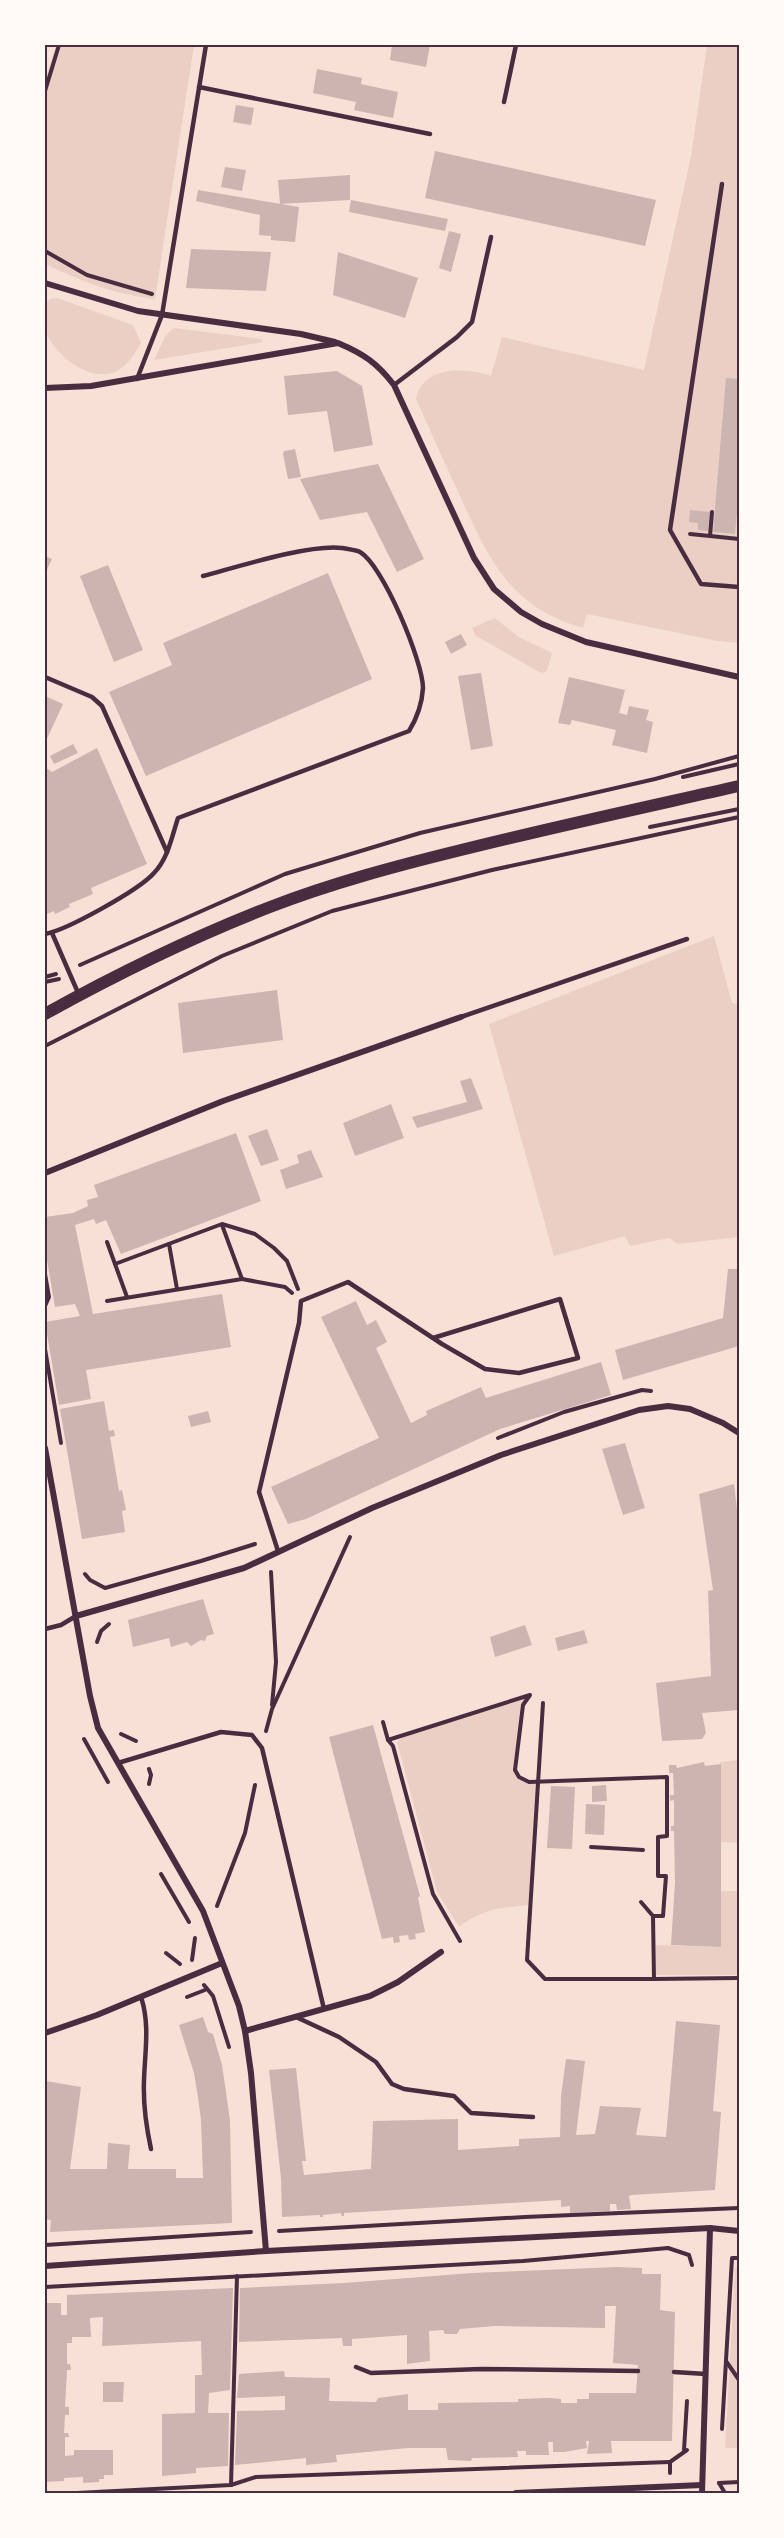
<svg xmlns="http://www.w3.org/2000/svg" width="784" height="2538" viewBox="0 0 784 2538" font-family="Helvetica,sans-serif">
	<rect width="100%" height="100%" fill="#f7e1d7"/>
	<g fill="#ebcfc5">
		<path d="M56 45H194L155 299C113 294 83 282 45 264V81Z"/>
		<path d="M707 45H739V643L717 641 587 614 583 628C510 607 489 560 460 496 445 464 431 432 416 399 422 366 466 367 491 376L502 337 644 370 691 156Z"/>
		<path d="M57 298 133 325 141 343C135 353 128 365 117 371 90 384 55 355 46 332 43 324 45 312 45 304L50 299Z"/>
		<path d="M174 328 261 339 263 342 154 360 166 335Z"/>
		<path d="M495 618 519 637 552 653 547 671 541 673 476 636 472 628Z"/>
		<path d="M714 936 732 1003 739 1004V1237L678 1244 669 1238 630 1246 625 1236 554 1256 489 1024Z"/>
		<path d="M530 1695 523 1705 515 1770C521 1779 527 1782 538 1782L530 1905C500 1908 484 1908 459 1927L437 1892 397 1742 410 1732Z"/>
		<path d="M739 1760V1843L721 1842 720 1762Z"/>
		<path d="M721 1891H739V1975H656V1945L721 1947Z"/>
		<path d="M735 2267H739V2448H725Z"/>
	</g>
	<g fill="#ccb4b1">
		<path d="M392 45H430L426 67 390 60Z"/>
		<path d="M317 69 362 78 361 84 398 92 393 118 354 110 356 102 313 93Z"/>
		<path d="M236 105 254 108 251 125 233 122Z"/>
		<path d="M435 151 656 200 645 246 425 198Z"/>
		<path d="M225 167 246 170 242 191 221 187Z"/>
		<path d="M350 175V200L280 204 278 180Z"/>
		<path d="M198 190 299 207 295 242 271 240V236L259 235 260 215 196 201Z"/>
		<path d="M351 200 448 219 445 231 349 212Z"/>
		<path d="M449 231 461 234 451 272 439 268Z"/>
		<path d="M191 249 271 252 266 291 186 288Z"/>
		<path d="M338 252 418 278 405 318 333 295Z"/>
		<path d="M337 371 362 386 373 445 334 452 327 411 288 415 284 376Z"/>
		<path d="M726 378 739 379V492L735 534 713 532Z"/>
		<path d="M295 449 301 477 288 479 283 454 284 451Z"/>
		<path d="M378 464 424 559 397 572 367 512 320 520 300 479Z"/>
		<path d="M690 510 710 512 708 531 698 530V523L689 522Z"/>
		<path d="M45 556 52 559 45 574Z"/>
		<path d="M108 565 143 650 114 662 80 576Z"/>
		<path d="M328 573 372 679 146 776 109 692 172 665 163 643Z"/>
		<path d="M461 634 467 645 451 654 445 642Z"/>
		<path d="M481 673 493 746 471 750 458 676Z"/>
		<path d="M569 677 625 690 619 713 627 715 629 706 649 710 646 720 653 722 647 753 612 745 616 730 572 720 570 725 558 723Z"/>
		<path d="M45 696 63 704 45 743Z"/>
		<path d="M73 744 78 753 54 764 50 756Z"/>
		<path d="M97 748 147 864 91 888 93 894 69 904 70 907 55 914 54 911 45 915V767L52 772Z"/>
		<path d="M277 990 283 1040 183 1053 178 1003Z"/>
		<path d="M471 1078 483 1109 417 1128 412 1117 467 1102 460 1081Z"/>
		<path d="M391 1104 404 1138 355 1156 343 1123Z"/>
		<path d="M267 1129 279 1160 261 1166 248 1136Z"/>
		<path d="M236 1133 261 1201 121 1254 106 1220 96 1224 94 1219 75 1225 93 1314 222 1294 231 1347 86 1370 91 1399 59 1405 45 1322 80 1316 75 1304 55 1307 45 1248V1217L73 1213 88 1206 87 1200 98 1197 94 1185Z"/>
		<path d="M311 1150 323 1177 286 1189 280 1170 299 1163 297 1155Z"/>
		<path d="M728 1269H739V1346L623 1380 615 1350 723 1318Z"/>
		<path d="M356 1301 367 1325 376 1320 387 1342 376 1348 411 1423 427 1415 426 1411 481 1387 486 1398 601 1362 611 1395 500 1429 306 1519 288 1524 271 1487 379 1438 321 1317Z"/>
		<path d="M104 1401 109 1431 114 1430 115 1436 110 1437 119 1491 122 1490 126 1510 122 1511 125 1532 82 1539 60 1409Z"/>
		<path d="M208 1411 211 1422 191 1427 188 1416Z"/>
		<path d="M625 1443 645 1508 623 1515 602 1449Z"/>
		<path d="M734 1484 739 1526V1710L702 1713 706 1733 702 1739 662 1741 656 1683 711 1676 708 1591 713 1590 699 1494Z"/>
		<path d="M203 1599 214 1634 207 1636 205 1641 201 1640 191 1646 187 1642 171 1647 169 1638 133 1647 128 1620Z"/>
		<path d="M525 1625 532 1645 495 1657 490 1637Z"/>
		<path d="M584 1630 588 1643 558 1651 555 1638Z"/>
		<path d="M373 1725 420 1896 418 1898 425 1932 415 1934 416 1939 409 1940 408 1935 399 1936 400 1942 394 1943 393 1937 382 1939 329 1737Z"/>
		<path d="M704 1762 705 1766 721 1764V1947L671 1945 675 1883 674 1831H671V1826H674V1800L670 1801V1795H674L673 1773H669V1765H676L677 1768Z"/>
		<path d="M606 1785 607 1801 592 1802V1786Z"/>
		<path d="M551 1786 575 1787 572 1849 547 1848Z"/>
		<path d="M586 1804 605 1805 604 1835 585 1834Z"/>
		<path d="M203 2017 208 2032 213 2034 222 2065 230 2120 232 2223 50 2232 51 2220 45 2219 46 2081 81 2087 70 2169H107L108 2143 130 2145 128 2169H176V2178H203L201 2120 198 2097 194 2073 179 2025Z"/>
		<path d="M676 2021 720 2025 713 2111 721 2112 715 2190 632 2195 629 2196 631 2209 617 2210 616 2204H610V2211L570 2213V2206L561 2207V2200L344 2213V2216H342L341 2213 323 2215V2217H320V2215L282 2217 281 2178 269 2070 296 2068 306 2161H302L304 2175 371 2169 373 2121 458 2119V2150L519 2146V2139L560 2137 561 2096 566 2059 585 2061 576 2135 595 2134 600 2106 641 2108 636 2135 666 2137Z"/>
		<path d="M617 2267 642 2268V2274H661L660 2310 675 2312 672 2441H611L612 2453 587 2454 589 2441H586L587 2448 564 2452H553V2442H548L549 2455H526V2451H517L518 2457 472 2458 471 2461 448 2460 446 2448H408L336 2455 337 2462 306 2465V2458L235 2465 237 2411 285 2410V2396L237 2398 239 2374 284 2371 285 2377 330 2378 329 2401 376 2402 378 2398 408 2394V2410H438V2403L518 2402V2399L549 2398 561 2399V2403H577V2399H589V2393H636L638 2365 613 2363 616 2306H605V2328L495 2326 460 2329 457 2334H445L443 2330 429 2331 430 2361 407 2364V2335L352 2339V2346H343L342 2338 239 2342 240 2288 344 2283 472 2273Z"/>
		<path d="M233 2288 230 2390 209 2393 208 2413H229L228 2466 196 2468V2473L162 2476V2414L195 2413V2375H202L201 2341 102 2346 103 2317 90 2318 91 2337H72V2343H67V2364H70L71 2370H67L65 2407H69V2415H65L64 2433H68L69 2437H65V2456L74 2455V2450H113V2475H104V2479H99V2482L83 2483V2477L64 2478V2481L45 2482V2303H61V2315H67V2295Z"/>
		<path d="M103 2382H124L123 2402H103Z"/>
	</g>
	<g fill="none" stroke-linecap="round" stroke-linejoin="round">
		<g stroke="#4a2c40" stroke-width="4">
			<path d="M45 91 59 45"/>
			<path d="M45 251 87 275 152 294"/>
			<path d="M712 512 710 536 739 539"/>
			<path d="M690 534 710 536"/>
			<path d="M683 777 739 764"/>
			<path d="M650 827 739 809"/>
			<path d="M80 965 285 874 420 833 655 779 739 756"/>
			<path d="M45 977 56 974"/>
			<path d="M45 982 59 979"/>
			<path d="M45 1046 222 956 332 911 492 870 739 817"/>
			<path d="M107 1242 127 1297"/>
			<path d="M169 1244 177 1289"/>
			<path d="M115 1264 222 1224 255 1234 274 1248 287 1261 298 1289"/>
			<path d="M45 1274 49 1297 45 1306"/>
			<path d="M242 1279 285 1287 292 1293"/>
			<path d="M107 1301 242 1279 222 1225"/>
			<path d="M45 1349 61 1443"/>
			<path d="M498 1438 564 1412 642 1390 651 1391"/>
			<path d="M271 1572 276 1662 272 1705"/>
			<path d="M85 1574 90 1580 105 1588 201 1561 255 1544"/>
			<path d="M97 1642 101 1631 109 1624"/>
			<path d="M543 1703 527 1960 545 1979H654"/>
			<path d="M383 1722 388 1740 393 1746 433 1894 460 1941"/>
			<path d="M266 1731 272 1709 350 1537"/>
			<path d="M121 1734 136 1741"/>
			<path d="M84 1739 108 1782"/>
			<path d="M388 1740 530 1695 523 1705 515 1770 519 1777 529 1782 667 1777V1836L658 1837V1876H666L663 1916H653"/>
			<path d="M149 1784 151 1775 149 1769"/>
			<path d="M591 1847 643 1850"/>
			<path d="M161 1874 189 1922"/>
			<path d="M641 1902 653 1916 654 1979 739 1978"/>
			<path d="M217 1906 245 1833 255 1785"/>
			<path d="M166 1953 180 1964"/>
			<path d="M192 1960 195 1938"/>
			<path d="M204 1985 213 1996 229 2047"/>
			<path d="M187 1997 205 1990"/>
			<path d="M279 2231 525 2217 739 2208"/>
			<path d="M45 2245 251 2232"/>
			<path d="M45 2287 523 2261 668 2248 689 2255 692 2265"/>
			<path d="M726 2361 739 2380"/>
			<path d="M722 2429 732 2258H739"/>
			<path d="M684 2450 687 2401"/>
			<path d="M670 2473V2462L687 2450"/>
			<path d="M719 2483 739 2482"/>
			<path d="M719 2483 725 2493"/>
			<path d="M231 2485 237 2276"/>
			<path d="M77 2493 231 2485 256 2477 670 2462"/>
		</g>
		<g stroke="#4a2c40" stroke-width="4.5">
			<path d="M199 87 430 134"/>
			<path d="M504 102 516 45"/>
			<path d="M722 184 670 530 701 584 739 587"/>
			<path d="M137 379 162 315 206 45"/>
			<path d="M394 385 457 337 472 322 491 237"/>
			<path d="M45 677 92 697 102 706 167 852"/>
			<path d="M52 933 79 995"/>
			<path d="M45 934C67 930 139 890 154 873 168 859 172 836 178 818L409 731C417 718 422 704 423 688 423 662 383 565 360 552 356 550 347 549 342 548 309 544 237 567 203 576"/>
			<path d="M461 1017 687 939"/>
			<path d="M278 1551 259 1492 299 1323 301 1301 348 1282 442 1344 485 1369 519 1373 578 1358 560 1299 433 1338"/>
			<path d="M45 1629 61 1625 76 1616"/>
			<path d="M118 1763 221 1732 252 1735 262 1748 324 2009"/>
			<path d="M141 1997C150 2024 145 2051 144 2080 143 2103 146 2126 151 2149"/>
			<path d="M296 2017 339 2037 376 2062 392 2084 404 2089 454 2096 471 2113 533 2117"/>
			<path d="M356 2367 371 2373 481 2369 638 2371"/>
			<path d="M674 2372 706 2374"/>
		</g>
		<g stroke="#4a2c40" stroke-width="6">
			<path d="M45 283 138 311 301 334 335 342"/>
			<path d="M45 388 91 386 338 343C364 354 377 363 394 385L474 558 494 589 521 612 542 624 586 642 739 677"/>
			<path d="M45 1173 223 1101 461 1017"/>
			<path d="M45 1448 90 1696 98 1728 203 1911 239 2006 245 2031 251 2073 266 2251"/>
			<path d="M76 1616 244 1568 372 1508 501 1455 639 1410 668 1406 690 1409 723 1423 739 1433"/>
			<path d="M245 2031 370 1996 398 1982 441 1952"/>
			<path d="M45 2033 97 2015 222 1963"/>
			<path d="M45 2266 266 2251 710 2228 739 2231"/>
			<path d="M516 2493 702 2485"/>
			<path d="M702 2493 710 2228"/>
		</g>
		<path stroke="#4a2c40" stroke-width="12" d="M45 1014C117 974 193 937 270 907 332 883 396 866 461 850 553 827 646 807 739 786"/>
	</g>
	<rect width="784" height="2538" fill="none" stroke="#fffaf5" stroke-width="93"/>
	<rect x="46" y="46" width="692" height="2446" fill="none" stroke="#4a2c40" stroke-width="2"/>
</svg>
